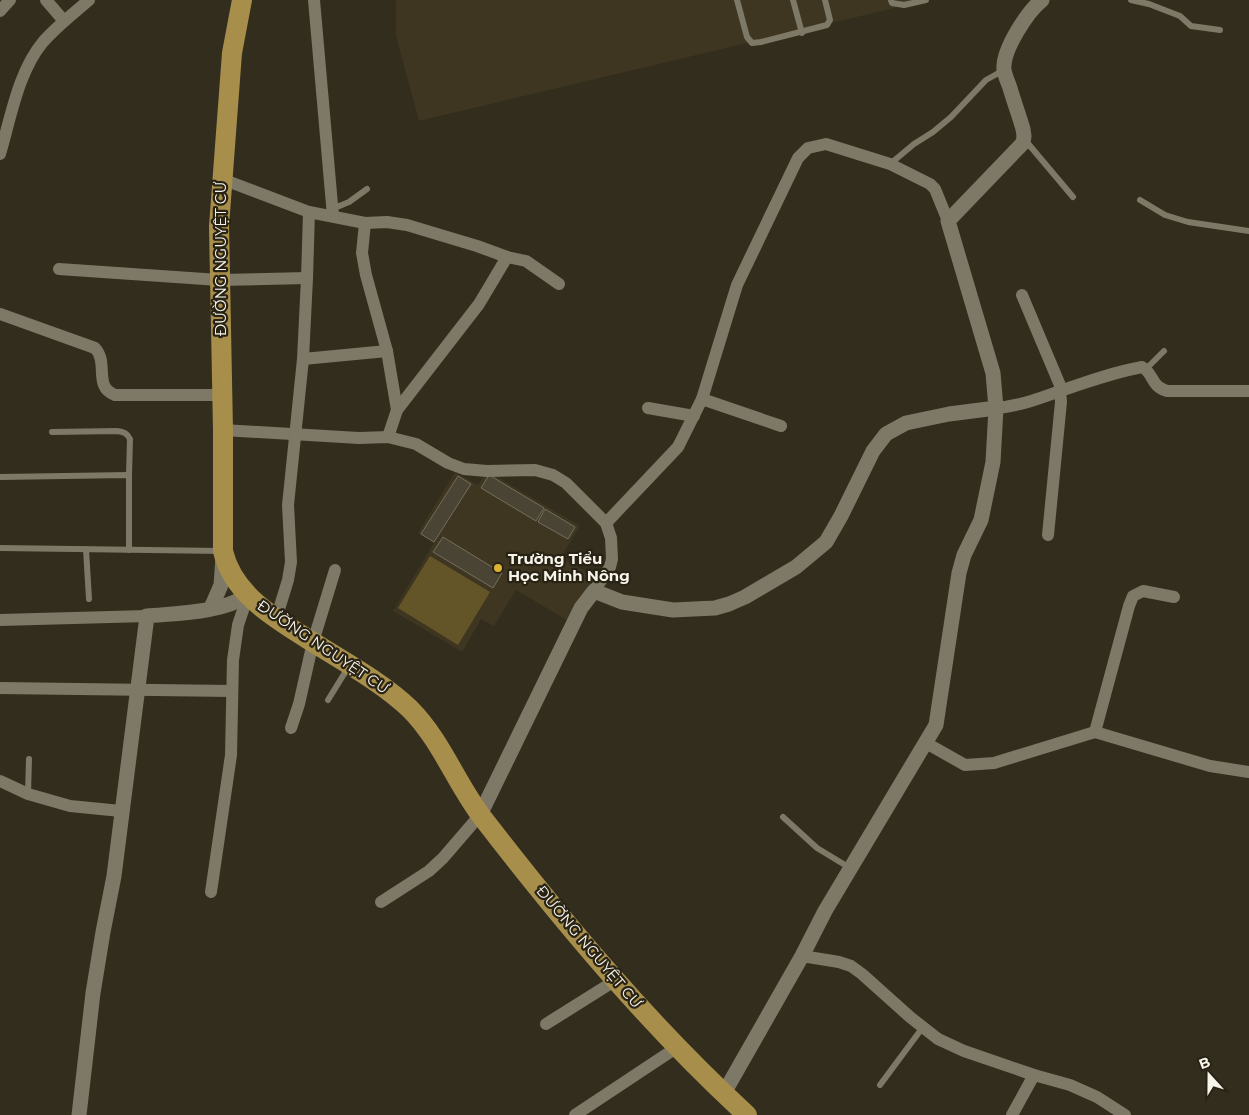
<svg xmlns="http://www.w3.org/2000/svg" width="1249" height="1115" viewBox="0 0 1249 1115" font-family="Montserrat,sans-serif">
	<rect width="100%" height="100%" fill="#332d1e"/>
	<g fill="#3e3621">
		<path d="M396 0H928L419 121 396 36Z"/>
		<path d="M487 471 580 526 561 557 596 578 570 622 516 590 494 626 481 619 462 652 393 611 434 543 418 533 455 472 478 485Z"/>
	</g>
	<path fill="#645529" d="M430 556 490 592 458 645 398 608Z"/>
	<g fill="#4a4434" stroke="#746e5d">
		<path d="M489 475 544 508 536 521 481 488Z"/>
		<path d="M458 476 471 484 434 542 421 534Z"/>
		<path d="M545 509 575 527 568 539 538 522Z"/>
		<path d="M443 537 502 573 493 588 433 552Z"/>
	</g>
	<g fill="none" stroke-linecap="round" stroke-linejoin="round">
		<g stroke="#7e7867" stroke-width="6">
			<path d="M737 0 747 37 752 43 761 42 827 25 830 20 825 0"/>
			<path d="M793 0 802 33"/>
			<path d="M891 0 892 3 904 5 926 0"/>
			<path d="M1131 0 1149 4 1180 16 1191 26 1220 30"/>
			<path d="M1025 140 1073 197"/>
			<path d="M890 164 914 144 933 132 951 117 986 80 1004 70"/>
			<path d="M1140 200 1165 215 1188 222 1249 231"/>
			<path d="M332 209 349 202 367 189"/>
			<path d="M1146 369 1164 351"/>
			<path d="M52 432 117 431C124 432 127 433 130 439L129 475"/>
			<path d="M0 477 129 475V550"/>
			<path d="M0 548 222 551"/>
			<path d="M86 549 89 599"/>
			<path d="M328 700 349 666"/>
			<path d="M28 794 29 759"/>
			<path d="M783 817 817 848 850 868"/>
			<path d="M880 1085 923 1027"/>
		</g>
		<g stroke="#7e7867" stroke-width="12">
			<path d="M46 0 64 21"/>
			<path d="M314 0 333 216"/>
			<path d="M0 11 10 0"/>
			<path d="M0 154C11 117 18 72 43 42 57 26 73 14 89 0"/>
			<path d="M222 179 309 212 365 223 387 222 407 225 477 246 507 257 479 304 397 410 388 437"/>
			<path d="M365 223 362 253 366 275 387 351 397 410"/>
			<path d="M507 257 526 261 559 284"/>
			<path d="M59 269 219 280 307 278"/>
			<path d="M1022 295 1062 390"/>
			<path d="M0 314 95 348C109 363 93 387 115 395H222"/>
			<path d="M303 359 387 351"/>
			<path d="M702 399 781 426"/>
			<path d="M648 408 694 416"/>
			<path d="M996 408C1020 406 1041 398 1063 390 1089 381 1115 372 1142 367 1154 373 1150 386 1167 391H1249"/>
			<path d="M223 430 359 438 388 437 416 444 448 463 464 469 487 471 535 470 553 475 566 483 606 523 611 538 612 559 610 567 594 591"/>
			<path d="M606 523 678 447 702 399 737 285 798 158 808 148 826 144 890 164 930 184 935 189 948 221"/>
			<path d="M1048 535 1061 402 1060 391"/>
			<path d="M276 619 288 580 291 562 288 505 303 359 307 278 309 212"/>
			<path d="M0 620 147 616"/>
			<path d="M0 688 232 691"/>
			<path d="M291 728 299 704 313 642 335 570"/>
			<path d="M1095 732 1129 606 1133 596 1143 591 1174 597"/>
			<path d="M926 743 965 765 994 763 1095 732 1210 766 1249 772"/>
			<path d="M0 781 28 794 70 806 121 811"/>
			<path d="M211 892 231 755 233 660 238 625 248 595"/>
			<path d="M381 902 429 871 443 858 480 815"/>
			<path d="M802 956 839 962 851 966 862 974 910 1017 938 1039 964 1051 1034 1075 1070 1085 1097 1097 1125 1115"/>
			<path d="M546 1024 616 980"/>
			<path d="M575 1115 676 1048"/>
			<path d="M1012 1115 1034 1075"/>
		</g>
		<g stroke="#7e7867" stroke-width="15">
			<path d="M211 608 221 585 223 557"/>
			<path d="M480 815 581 608 594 591 622 602 673 610 715 608 729 604 745 597 796 567 826 542 841 516 873 451 886 434 906 423 949 414 996 408"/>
			<path d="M724 1093 802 956 825 911 936 725 959 573 964 555 981 520 993 462 996 408 993 373 948 221 1023 143 1024 136 1023 129C1019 115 1014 102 1010 88 1008 82 1005 76 1004 70 1002 50 1028 11 1042 0"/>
			<path d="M79 1115 93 993 103 932 114 876 147 616C178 613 222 613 248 595"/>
		</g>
		<path stroke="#a78e4b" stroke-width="20" d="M242 0 232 53 219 226 223 430V551C233 595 275 618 311 641 343 661 383 683 410 709 441 740 456 783 482 817 563 922 649 1025 747 1115"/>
	</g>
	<circle fill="#dcb233" stroke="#292315" stroke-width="2" cx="498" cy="568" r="5"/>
	<g text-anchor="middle" stroke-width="4.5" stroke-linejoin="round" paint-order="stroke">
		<g font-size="15" fill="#f7f4ea" stroke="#292315">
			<text transform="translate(221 259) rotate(-90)" y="5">ĐƯỜNG NGUYỆT CƯ</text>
			<text transform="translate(323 647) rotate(34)" y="5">ĐƯỜNG NGUYỆT CƯ</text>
			<text transform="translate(589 947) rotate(50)" y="5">ĐƯỜNG NGUYỆT CƯ</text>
		</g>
		<g font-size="15" font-weight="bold" fill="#f7f4ea" stroke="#292315" text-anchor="start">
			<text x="508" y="564">Trường Tiểu<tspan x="508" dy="17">Học Minh Nông</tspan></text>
		</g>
	</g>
	<g transform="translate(1209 1075) rotate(339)" stroke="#292315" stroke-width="4" paint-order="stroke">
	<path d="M0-4L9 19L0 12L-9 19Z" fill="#f7f4ea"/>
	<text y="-8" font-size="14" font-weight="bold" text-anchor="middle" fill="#f7f4ea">B</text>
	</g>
</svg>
